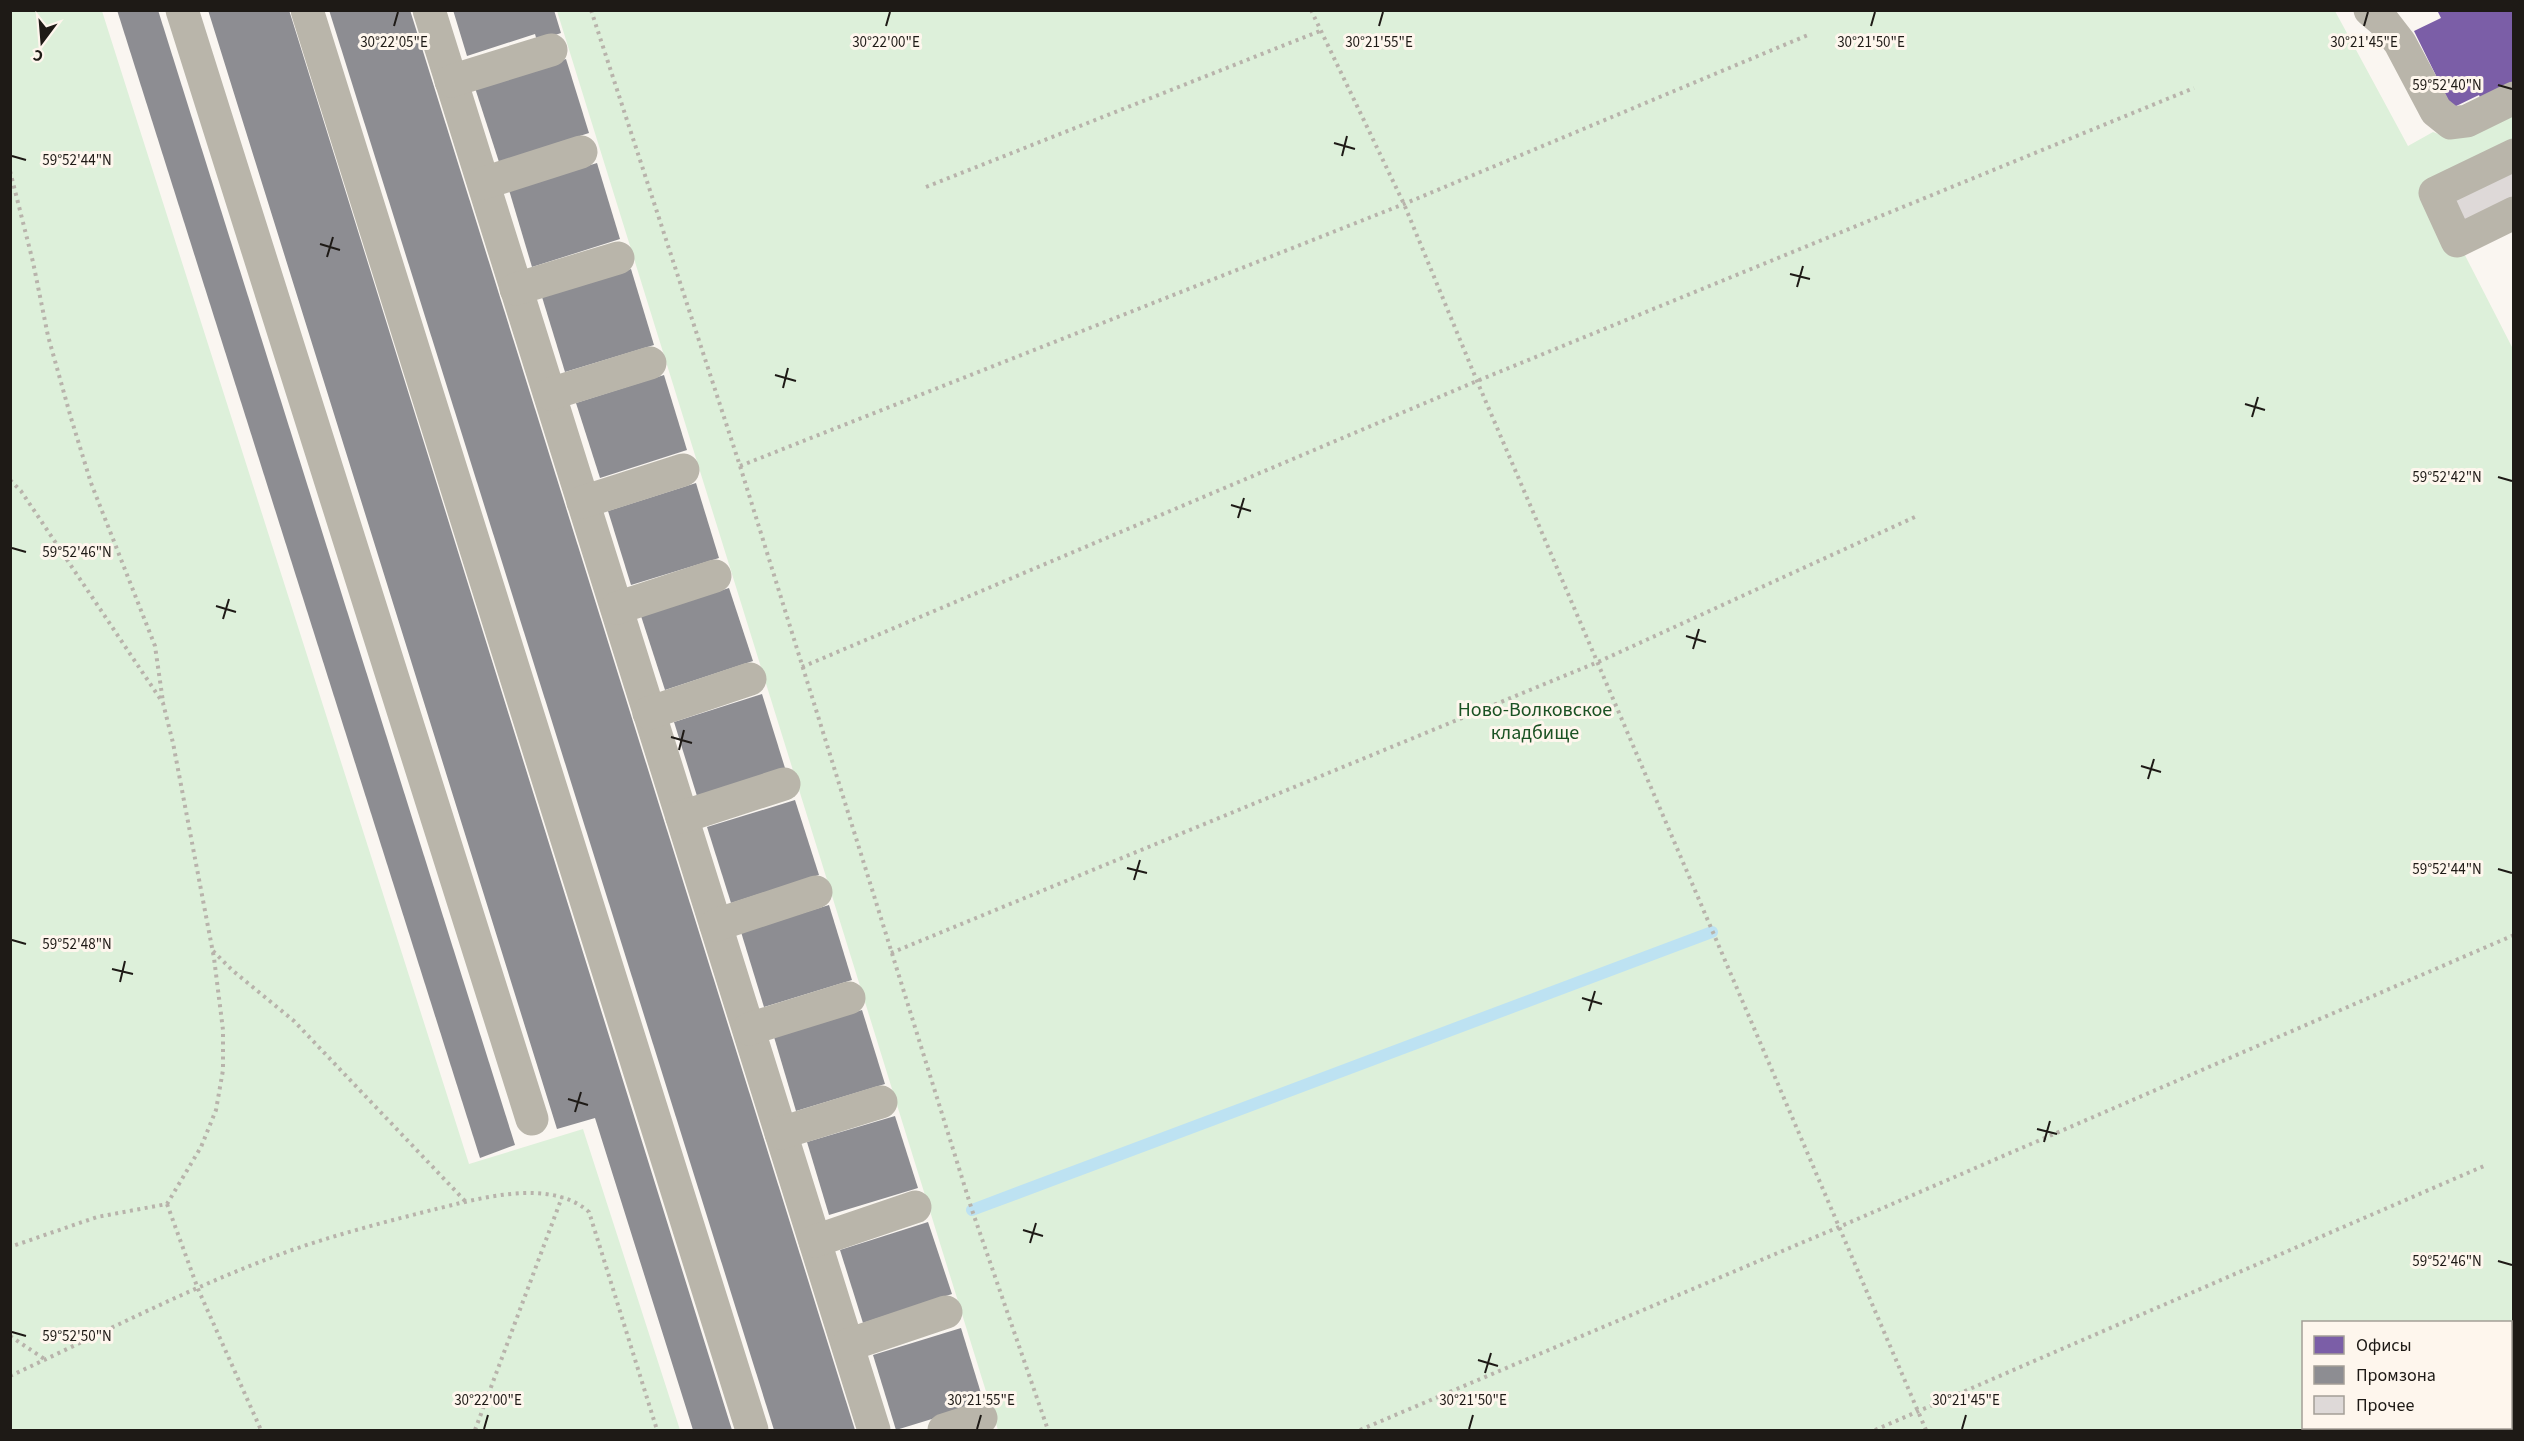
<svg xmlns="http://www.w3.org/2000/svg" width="2524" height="1441" viewBox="0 0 2524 1441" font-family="'Source Sans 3',sans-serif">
	<rect width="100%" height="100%" fill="#faf6f1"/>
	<g fill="#ddf0da" fill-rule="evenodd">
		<path d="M10 11H102L469 1164 583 1129 680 1430H11Z"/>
		<path d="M557 11H2335L2408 146 2433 132 2452 139 2474 132 2513 113V143L2428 183 2513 349V1430H998ZM2304 1322H2510V1428H2304Z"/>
	</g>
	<path fill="#7b5ea7" d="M2437 10H2514V90L2483 105 2479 95 2452 108 2414 31 2441 18Z"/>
	<g fill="#8d8d92">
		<path d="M117 10H158L515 1145 480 1158Z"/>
		<path d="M208 10H289L732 1430H693L595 1118 557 1129Z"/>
		<path d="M329 10H410L855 1430H774Z"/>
		<path d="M453 10H554L561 33 537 41 535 34 467 56Z"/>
		<path d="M566 59 589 133 499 162 475 88Z"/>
		<path d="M597 163 620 239 532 267 509 190Z"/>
		<path d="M631 269 654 345 565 372 542 297Z"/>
		<path d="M664 375 687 450 600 478 576 403Z"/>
		<path d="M696 483 719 558 631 585 608 511Z"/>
		<path d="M729 588 753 661 665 690 641 616Z"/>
		<path d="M762 694 785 768 697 796 674 722Z"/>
		<path d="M795 800 819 875 731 903 707 827Z"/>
		<path d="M829 905 852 980 764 1007 741 932Z"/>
		<path d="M862 1010 885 1084 796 1111 774 1037Z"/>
		<path d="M895 1116 918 1188 829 1215 807 1142Z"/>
		<path d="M928 1222 952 1294 863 1323 840 1250Z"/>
		<path d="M961 1328 984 1403 896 1430 873 1355Z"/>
	</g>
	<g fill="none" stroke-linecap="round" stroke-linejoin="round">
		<path stroke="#bde2f2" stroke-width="12" d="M972 1210 1712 932"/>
	</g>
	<path fill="#ded9d8" d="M2514 168V201L2465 225 2452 199Z"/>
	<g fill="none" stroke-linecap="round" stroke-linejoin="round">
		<g stroke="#b8b3ab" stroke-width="4" stroke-dasharray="3 4.5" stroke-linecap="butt">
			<path d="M591 10 740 466 972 1210 1048 1430"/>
			<path d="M1311 10 1404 204 1477 381 1926 1430"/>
			<path d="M10 171 33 262 48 336 71 418 91 483 155 646 163 702"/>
			<path d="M926 187 1320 31"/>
			<path d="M740 466 1404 204 1808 35"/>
			<path d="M10 480 21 491 163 703 173 743 214 958 223 1030V1070L216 1110 201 1147 167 1204 97 1217 10 1247"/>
			<path d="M802 667 1477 381 2194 88"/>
			<path d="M213 951 232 970 294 1021 466 1202"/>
			<path d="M891 953 1598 662 1917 516"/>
			<path d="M167 1204 198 1289 261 1430"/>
			<path d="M10 1336 46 1360"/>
			<path d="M10 1376C103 1333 196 1284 292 1250 338 1234 385 1222 432 1210 477 1199 550 1177 589 1212L657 1430"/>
			<path d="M475 1430 562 1197"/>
			<path d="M1360 1430 1839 1227 2514 935"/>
			<path d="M1875 1430 2484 1166"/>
		</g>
		<g stroke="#b9b5aa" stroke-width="33">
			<path d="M182 10 532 1119"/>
			<path d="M307 10 752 1430"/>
			<path d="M429 10 874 1430"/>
			<path d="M2370 10 2383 21 2400 43 2436 111 2451 123 2467 121 2514 98"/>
			<path d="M451 81 551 50"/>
			<path d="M2514 155 2435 193 2457 241 2514 213"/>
			<path d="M484 183 581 152"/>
			<path d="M516 289 618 258"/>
			<path d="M550 394 650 363"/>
			<path d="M583 502 683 470"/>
			<path d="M617 608 715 576"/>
			<path d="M649 713 750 679"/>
			<path d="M682 817 784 784"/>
			<path d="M716 925 816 892"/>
			<path d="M749 1029 849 998"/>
			<path d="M781 1133 881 1102"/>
			<path d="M815 1241 915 1207"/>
			<path d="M848 1345 946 1312"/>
			<path d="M944 1430 981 1418"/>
		</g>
	</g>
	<path fill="none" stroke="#1e1a16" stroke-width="2" d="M394 26 398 12M886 26 890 12M1379 26 1383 12M1871 26 1875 12M2364 26 2368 12M2498 85 2512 89M1334 143 1355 149M12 156 26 160M1342 156 1347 136M320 244 340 250M327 257 333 237M1790 274 1810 279M1797 287 1803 266M775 375 796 381M783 388 788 368M2245 404 2265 410M2252 417 2258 397M2498 477 2512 481M1231 505 1251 511M1238 518 1244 498M12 548 26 552M216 606 236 612M223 619 229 599M1686 636 1706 642M1693 649 1699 629M671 737 692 743M679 750 684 730M2141 766 2161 772M2148 779 2154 759M1127 868 1147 873M2498 869 2512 873M1134 880 1140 860M12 940 26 944M112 969 133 974M120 982 125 961M1582 998 1602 1004M1589 1011 1595 991M568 1099 588 1105M575 1112 581 1092M2037 1129 2057 1134M2044 1142 2050 1121M1023 1230 1043 1236M1030 1243 1036 1223M2498 1261 2512 1265M12 1332 26 1336M1478 1360 1498 1366M1485 1373 1491 1353M484 1429 488 1415M977 1429 981 1415M1469 1429 1473 1415M1962 1429 1966 1415"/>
	<g text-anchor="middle" stroke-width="6" stroke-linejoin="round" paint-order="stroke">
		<g font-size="20" fill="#1b5223" stroke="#fef6ed">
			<text x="1535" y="716">Ново-Волковское<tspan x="1535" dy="23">кладбище</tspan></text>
		</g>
	</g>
	<g font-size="15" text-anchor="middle" fill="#1e1a16" stroke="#fef6ed" stroke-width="6" stroke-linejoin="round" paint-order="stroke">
		<text x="394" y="47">30°22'05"E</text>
		<text x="886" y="47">30°22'00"E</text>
		<text x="1379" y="47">30°21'55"E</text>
		<text x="1871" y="47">30°21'50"E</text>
		<text x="2364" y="47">30°21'45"E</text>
		<text x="2447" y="90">59°52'40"N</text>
		<text x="77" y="165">59°52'44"N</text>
		<text x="2447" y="482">59°52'42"N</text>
		<text x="77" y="557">59°52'46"N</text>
		<text x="2447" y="874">59°52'44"N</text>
		<text x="77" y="949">59°52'48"N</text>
		<text x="2447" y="1266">59°52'46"N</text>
		<text x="77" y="1341">59°52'50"N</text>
		<text x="488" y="1405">30°22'00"E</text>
		<text x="981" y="1405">30°21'55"E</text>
		<text x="1473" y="1405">30°21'50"E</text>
		<text x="1966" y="1405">30°21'45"E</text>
	</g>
	<rect width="2524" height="1441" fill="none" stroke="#1e1a16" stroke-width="24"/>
	<rect x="2302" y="1321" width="210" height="108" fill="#fef6ed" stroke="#a49e97" stroke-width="1.5"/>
	<rect x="2314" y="1336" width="30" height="18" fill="#7b5ea7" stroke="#a49e97" stroke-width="1.5"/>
	<text x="2356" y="1351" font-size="18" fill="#1e1a16">Офисы</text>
	<rect x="2314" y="1366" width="30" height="18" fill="#8d8d92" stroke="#a49e97" stroke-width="1.5"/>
	<text x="2356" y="1381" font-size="18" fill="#1e1a16">Промзона</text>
	<rect x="2314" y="1396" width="30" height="18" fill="#ded9d8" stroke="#a49e97" stroke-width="1.5"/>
	<text x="2356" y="1411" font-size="18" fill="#1e1a16">Прочее</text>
	<g transform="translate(42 42) rotate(196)" stroke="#fef6ed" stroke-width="4.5" paint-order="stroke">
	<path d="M0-4.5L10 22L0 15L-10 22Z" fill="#1e1a16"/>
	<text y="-9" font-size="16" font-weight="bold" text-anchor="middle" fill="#1e1a16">С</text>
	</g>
</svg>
